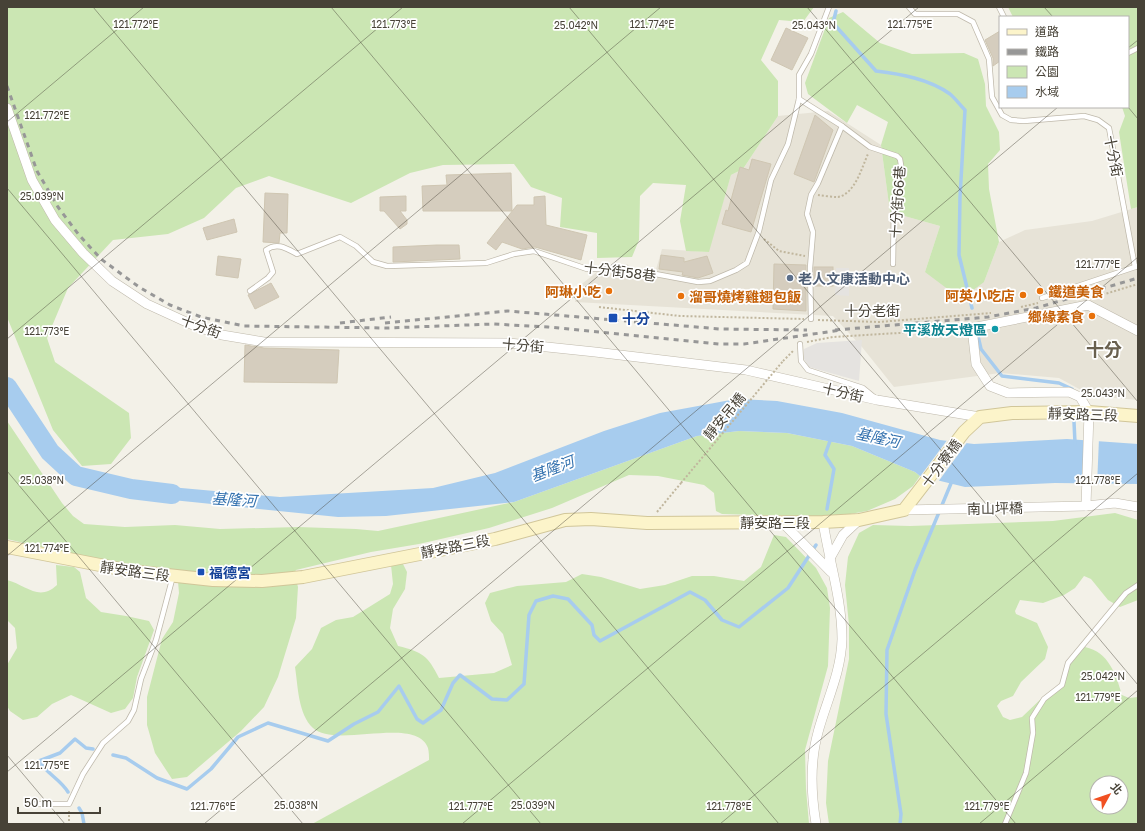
<svg xmlns="http://www.w3.org/2000/svg" width="1145" height="831" viewBox="0 0 1145 831" font-family="'Golos Text','Noto Sans TC',sans-serif">
<rect width="100%" height="100%" fill="#f3f1e8"/>
<polygon fill="#e7e3d7" points="828,111 881,145 890,212 940,226 925,272 984,282 999,242 1025,230 1092,221 1138,207 1138,400 1092,396 1059,378 1000,373 894,387 862,347 833,316 575,302 578,287 603,267 627,264 639,274 655,273 662,249 708,252 731,175 743,169 778,116"/>
<g fill="#cbe6b3" fill-rule="evenodd">
<polygon points="7,7 814,7 803,22 779,20 761,60 778,81 778,116 743,169 731,175 709,252 686,251 680,221 686,185 653,183 640,196 639,240 632,257 597,258 597,233 560,227 562,198 531,187 514,164 443,165 410,173 351,203 269,176 236,188 204,218 168,234 113,240 68,288 47,338 55,362 129,413 131,438 111,464 82,466 53,430 7,317"/>
<polygon points="1008,7 1138,7 1138,207 1131,209 1119,132 1125,116 1122,107 1128,107 1128,17 1013,17"/>
<polygon points="843,12 880,43 912,54 964,53 978,59 985,84 986,106 999,132 1000,150 988,164 989,189 999,242 984,282 961,299 925,272 940,226 890,212 881,145 888,122 857,105 847,123 808,94 805,83 829,18"/>
<path d="M7,421L62,503L73,516L84,524L125,527L175,525L220,529L298,527L356,529L378,531L514,502L697,436L739,431L787,433L852,446L915,472L920,476L913,486L895,499L867,511L833,517L722,514L716,511L714,493L704,485L658,476L629,475L552,508L489,528L419,544L371,552L296,570L294,573L298,587L296,618L278,677L264,707L241,731L187,777L172,779L155,753L147,725V697L162,639L173,622L179,593L177,570C119,564 63,553 7,539Z"/>
<path d="M1115,513L1138,520V600L1120,607L1108,600L1091,579L1084,576L1075,588L1064,595L1043,603L1020,600L1015,611L1016,614L1037,623L1048,647L1045,659L1021,682L1013,696L1001,701L997,706L1003,717L1010,720L1022,717L1044,696L1064,682L1070,664L1085,647C1109,652 1116,675 1122,695L1129,698L1138,697V824H829L826,803L828,761L849,659V625L845,585L848,557L859,533L873,525L910,526L1053,521ZM1097,783H1121V807H1097Z"/>
<path d="M774,535L786,537L816,568L827,588L830,608L828,666L805,750L806,789L809,824H312L429,760C429,757 429,752 428,748C416,715 335,749 313,728C298,714 298,686 295,667L312,649L321,628L336,620L353,617L390,594L393,584L391,565L403,564L407,572L405,589L393,609L390,628L398,646C423,652 428,656 439,678L494,673L512,665L503,634L491,621L485,603L490,593L517,586L566,582L582,574L601,577L640,589L665,585L692,576H714L744,581L761,567Z"/>
<path d="M56,565L74,567L80,572L86,598L101,612L126,616L149,621L154,630L137,677L133,698L125,709L111,713L71,695L52,704L37,717L23,720L10,711L7,706V665L17,648L15,628L7,620V580C26,585 39,602 57,585Z"/>
</g>
<g fill="#e5e3e0">
<polygon points="836,268 849,268 849,296 835,295"/>
<polygon points="862,340 859,381 809,367 804,359 804,349 817,343"/>
</g>
<polygon fill="#a7ccee" points="736,399 777,401 842,413 940,440 974,444 1067,439 1138,444 1138,484 1055,483 965,487 920,476 915,472 852,446 787,433 739,431 697,436 514,502 386,516 338,517 143,497 148,485 280,497 433,488 495,473 604,431 660,413"/>
<g fill="#f3f1e8">
<polygon points="1084,438 1099,438 1097,486 1083,485"/>
<polygon points="948,439 968,441 938,482 919,478"/>
</g>
<g fill="none" stroke-linecap="round" stroke-linejoin="round">
<g stroke="#a7ccee" stroke-width="3.5">
<path d="M836,11L833,23L876,71C901,74 929,79 950,94C955,98 960,105 965,110L960,197L959,255L972,308"/>
<polyline points="978,336 981,349 1002,376 1059,383 1072,389"/>
<polyline points="1074,422 1075,443"/>
<polyline points="827,509 834,469 825,455 831,438"/>
<polyline points="113,755 126,758 157,778 187,789 211,769 238,737 268,723 328,741 354,724 378,712 399,686 417,719 423,723 441,710 453,683 460,675 492,699 507,700 524,684 529,615 536,601 553,596 568,599 592,625 594,635 600,641 690,592 705,600 722,620 739,627 788,588 816,545"/>
<path d="M68,792C60,779 47,774 39,761L60,753L75,739L86,748L93,749"/>
<polyline points="79,808 82,813 84,824"/>
<polyline points="900,824 901,814 886,714 887,650 915,570 952,481"/>
</g>
<polyline stroke="#a7ccee" stroke-width="20" points="7,387 50,452 76,476 131,489 172,494"/>
</g>
<g fill="#d5cdbe" stroke="#cfc6b2">
<polygon points="786,28 808,38 792,70 771,60"/>
<polygon points="1000,31 1000,61 993,66 993,58 985,40"/>
<polygon points="815,115 833,130 814,182 794,174"/>
<polygon points="752,159 771,164 751,232 722,224 726,210 728,211 740,167 749,170"/>
<polygon points="511,173 512,211 423,211 422,186 447,185 446,175"/>
<polygon points="265,193 288,194 287,233 280,233 279,243 263,242"/>
<polygon points="406,196 406,211 400,211 407,220 407,224 400,229 384,211 380,211 380,197"/>
<polygon points="545,196 546,225 587,235 581,260 535,247 522,249 502,242 496,250 487,243 517,205 534,205 534,197"/>
<polygon points="234,219 237,232 207,240 203,228"/>
<polygon points="437,245 459,245 460,259 393,262 393,247"/>
<polygon points="661,255 684,258 684,262 707,256 713,273 698,278 682,275 683,272 659,269"/>
<polygon points="218,256 241,259 238,278 216,275"/>
<polygon points="774,264 806,265 806,311 773,309"/>
<rect x="814" y="267" width="19" height="19"/>
<polygon points="271,283 279,297 255,309 248,295"/>
<polygon points="245,345 264,348 339,350 337,383 244,382"/>
</g>
<g fill="none" stroke-linecap="round" stroke-linejoin="round">
<g stroke="#bfb9ab" stroke-width="6">
<g id="lane">
<polyline points="909,7 915,14 958,14 973,22 989,59 992,97 1002,115 1011,120 1024,121 1084,116 1098,120 1109,128 1135,267 1138,266"/>
<polyline points="999,7 1004,17"/>
<polyline points="1128,53 1138,48"/>
<polyline points="799,99 842,126 870,147 897,156 900,159 901,165 894,203 893,264"/>
<path d="M250,291L268,278L273,272L266,250C277,242 286,248 297,254L340,237L356,246L373,262L387,266L486,263L514,254L534,251L587,269H616L650,273L698,282L710,281L736,270L747,263L759,231L771,180L788,144L799,99V75L811,54L829,7"/>
<polyline points="1042,298 1135,267"/>
<polyline points="811,319 810,268 813,232 807,214 811,195 818,183 842,126"/>
<polyline points="800,344 801,361 808,370 863,388 874,397"/>
<polyline points="36,804 69,804 83,774 103,743 128,721 134,710 141,679 156,640 173,576"/>
<polyline points="1005,824 1026,773 1033,733 1032,718 1044,699 1062,685 1068,663 1126,593 1138,585"/>
</g>
</g>
<g stroke="#bfb9ab" stroke-width="10">
<g id="street">
<polyline points="7,108 32,180 55,220 83,253 112,281 147,304 195,326 222,335 264,342 509,343 595,352 746,370 877,400 980,417"/>
<polyline points="1086,506 1089,412 1080,397 1069,392 1008,393 990,386 976,364 972,328 1088,305 1138,331"/>
<polyline points="904,510 1086,506 1115,503 1138,507"/>
<polyline points="782,522 831,572"/>
<polyline points="829,560 843,535 859,520"/>
<path d="M816,824C813,805 811,779 813,760C816,719 841,682 842,639C842,600 829,560 823,522"/>
</g>
</g>
<g stroke="#d1c699" stroke-width="14">
<polyline id="secondary" points="7,547 131,571 213,580 262,581 303,577 435,551 495,539 565,520 591,519 647,523 823,522 859,520 904,510 964,432 980,417 1012,413 1089,412 1138,416"/>
</g>
<g stroke="#c0b69d" stroke-width="2" stroke-dasharray="2 2" stroke-linecap="butt">
<path d="M818,195C824,196 832,197 838,197C855,194 862,167 868,154"/>
<polyline points="764,239 779,251 805,256"/>
<polyline points="1095,297 1138,284"/>
<polyline points="599,307 680,316 804,319"/>
<polyline points="1021,307 1038,303"/>
<polyline points="818,320 879,322 991,313"/>
<polyline points="807,342 833,337 964,329"/>
<polyline points="783,361 793,351"/>
<polyline points="657,512 681,483"/>
<polyline points="69,811 69,824"/>
</g>
<use href="#lane" stroke="#fff" stroke-width="4.5"/>
<use href="#street" stroke="#fff" stroke-width="9"/>
<use href="#secondary" stroke="#fcf4ca" stroke-width="12"/>
<g stroke="#979797" stroke-width="3" stroke-dasharray="5 5" stroke-linecap="butt">
<polyline points="7,86 37,171 58,207 79,235 101,259 139,287 170,305 201,317 244,326 387,328 493,324 548,327 719,344 744,344 841,330"/>
<polyline points="340,323 391,317"/>
<polyline points="385,323 508,311 720,329 807,330"/>
<polyline points="835,330 988,317 1036,308 1138,278"/>
</g>
<polyline stroke="#c0b69d" stroke-width="2" stroke-dasharray="2 2" stroke-linecap="butt" points="681,483 783,361"/>
</g>
<path fill="none" stroke="#474237" stroke-width="1" stroke-opacity="0.45" d="M93,7L779,824M331,7L1016,824M569,7L1138,685M807,7L1138,402M1044,7L1053,17M1128,48L1138,40M1128,107L1138,119M7,122L144,7M7,188L541,824M7,339L403,7M7,471L303,824M7,556L661,7M7,755L65,824M7,772L919,7M204,824L1058,107M462,824L1138,257M720,824L1138,473M979,824L1138,690"/>
<circle fill="#5c6f8a" stroke="#fff" stroke-width="1.5" cx="790" cy="278" r="4"/>
<g fill="#e8710a" stroke="#fff" stroke-width="1.5">
<circle cx="609" cy="291" r="4"/>
<circle cx="1040" cy="291" r="4"/>
<circle cx="1023" cy="295" r="4"/>
<circle cx="681" cy="296" r="4"/>
<circle cx="1092" cy="316" r="4"/>
</g>
<g fill="#1a4fb4" stroke="#fff" stroke-width="1.5">
<rect x="608" y="313" width="10" height="10" rx="2"/>
<rect x="197" y="568" width="8" height="8" rx="2"/>
</g>
<circle fill="#0f9aa8" stroke="#fff" stroke-width="1.5" cx="995" cy="329" r="4"/>
<g text-anchor="middle" dominant-baseline="central" stroke-width="3.5" stroke-linejoin="round" paint-order="stroke">
<g font-size="14" fill="#474237" stroke="#fff">
<text transform="translate(1114 156) rotate(79)">十分街</text>
<text transform="translate(897 202) rotate(-86)">十分街66巷</text>
<text transform="translate(620 271) rotate(7)">十分街58巷</text>
<text x="872" y="310">十分老街</text>
<text transform="translate(201 326) rotate(20)">十分街</text>
<text transform="translate(523 345) rotate(5)">十分街</text>
<text transform="translate(843 392) rotate(13)">十分街</text>
<text transform="translate(1083 414) rotate(2)">靜安路三段</text>
<text transform="translate(724 416) rotate(-50)">靜安吊橋</text>
<text transform="translate(941 463) rotate(-53)">十分寮橋</text>
<text transform="translate(995 508) rotate(-1)">南山坪橋</text>
<text x="775" y="522">靜安路三段</text>
<text transform="translate(455 546) rotate(-11)">靜安路三段</text>
<text transform="translate(135 571) rotate(8)">靜安路三段</text>
</g>
<g font-size="14" font-weight="bold" fill="#4e5e75" stroke="#fff" text-anchor="start">
<text x="798" y="278">老人文康活動中心</text>
</g>
<g font-size="14" font-weight="bold" fill="#c56008" stroke="#fff" text-anchor="end">
<text x="601" y="291">阿琳小吃</text>
<text x="1048" y="291" text-anchor="start">鐵道美食</text>
<text x="1015" y="295">阿英小吃店</text>
<text x="689" y="296" text-anchor="start">溜哥燒烤雞翅包飯</text>
<text x="1084" y="316">鄉緣素食</text>
</g>
<g font-size="14" font-weight="bold" fill="#164399" stroke="#fff" text-anchor="start">
<text x="622" y="318">十分</text>
<text x="209" y="572">福德宮</text>
</g>
<g font-size="14" font-weight="bold" fill="#0d838f" stroke="#fff" text-anchor="end">
<text x="987" y="329">平溪放天燈區</text>
</g>
<g font-size="15" font-style="italic" fill="#3472af" stroke="#fff">
<text transform="translate(878 437) rotate(12)">基隆河</text>
<text transform="translate(552 468) rotate(-21)">基隆河</text>
<text transform="translate(234 499) rotate(4)">基隆河</text>
</g>
<g font-size="18" font-weight="bold" fill="#69604f" stroke="#fff">
<text x="1104" y="349">十分</text>
</g>
</g>
<g font-size="10" text-anchor="middle" fill="#474237" stroke="#fff" stroke-width="3.5" stroke-linejoin="round" paint-order="stroke">
<text x="136" y="28">121.772°E</text>
<text x="394" y="28">121.773°E</text>
<text x="910" y="28">121.775°E</text>
<text x="652" y="28">121.774°E</text>
<text x="576" y="29">25.042°N</text>
<text x="814" y="29">25.043°N</text>
<text x="47" y="119">121.772°E</text>
<text x="42" y="200">25.039°N</text>
<text x="1098" y="268">121.777°E</text>
<text x="47" y="335">121.773°E</text>
<text x="1103" y="397">25.043°N</text>
<text x="42" y="484">25.038°N</text>
<text x="1098" y="484">121.778°E</text>
<text x="47" y="552">121.774°E</text>
<text x="1103" y="680">25.042°N</text>
<text x="1098" y="701">121.779°E</text>
<text x="47" y="769">121.775°E</text>
<text x="296" y="809">25.038°N</text>
<text x="533" y="809">25.039°N</text>
<text x="213" y="810">121.776°E</text>
<text x="471" y="810">121.777°E</text>
<text x="729" y="810">121.778°E</text>
<text x="987" y="810">121.779°E</text>
</g>
<rect width="1145" height="831" fill="none" stroke="#474237" stroke-width="16"/>
<rect x="999" y="16" width="130" height="92" fill="#ffffff" stroke="#b5b3af"/>
<rect x="1007" y="29" width="20" height="6" fill="#fcf4ca" stroke="#b5b3af"/>
<text x="1035" y="36" font-size="12" fill="#474237">道路</text>
<rect x="1007" y="49" width="20" height="6" fill="#979797" stroke="#b5b3af"/>
<text x="1035" y="56" font-size="12" fill="#474237">鐵路</text>
<rect x="1007" y="66" width="20" height="12" fill="#cbe6b3" stroke="#b5b3af"/>
<text x="1035" y="76" font-size="12" fill="#474237">公園</text>
<rect x="1007" y="86" width="20" height="12" fill="#a7ccee" stroke="#b5b3af"/>
<text x="1035" y="96" font-size="12" fill="#474237">水域</text>
<g transform="translate(1109 795) rotate(50)"><circle r="19" fill="#ffffff" stroke="#b5b3af"/>
<path d="M0-3L7 15L0 10L-7 15Z" fill="#f15022"/>
<text y="-6" font-size="11" font-weight="bold" text-anchor="middle" fill="#474237">北</text>
</g>
<path d="M18 807v6h82v-6" fill="none" stroke="#474237" stroke-width="2"/>
<text x="24" y="807" font-size="12" fill="#474237" stroke="#ffffff" stroke-width="3" paint-order="stroke">50 m</text>
</svg>
